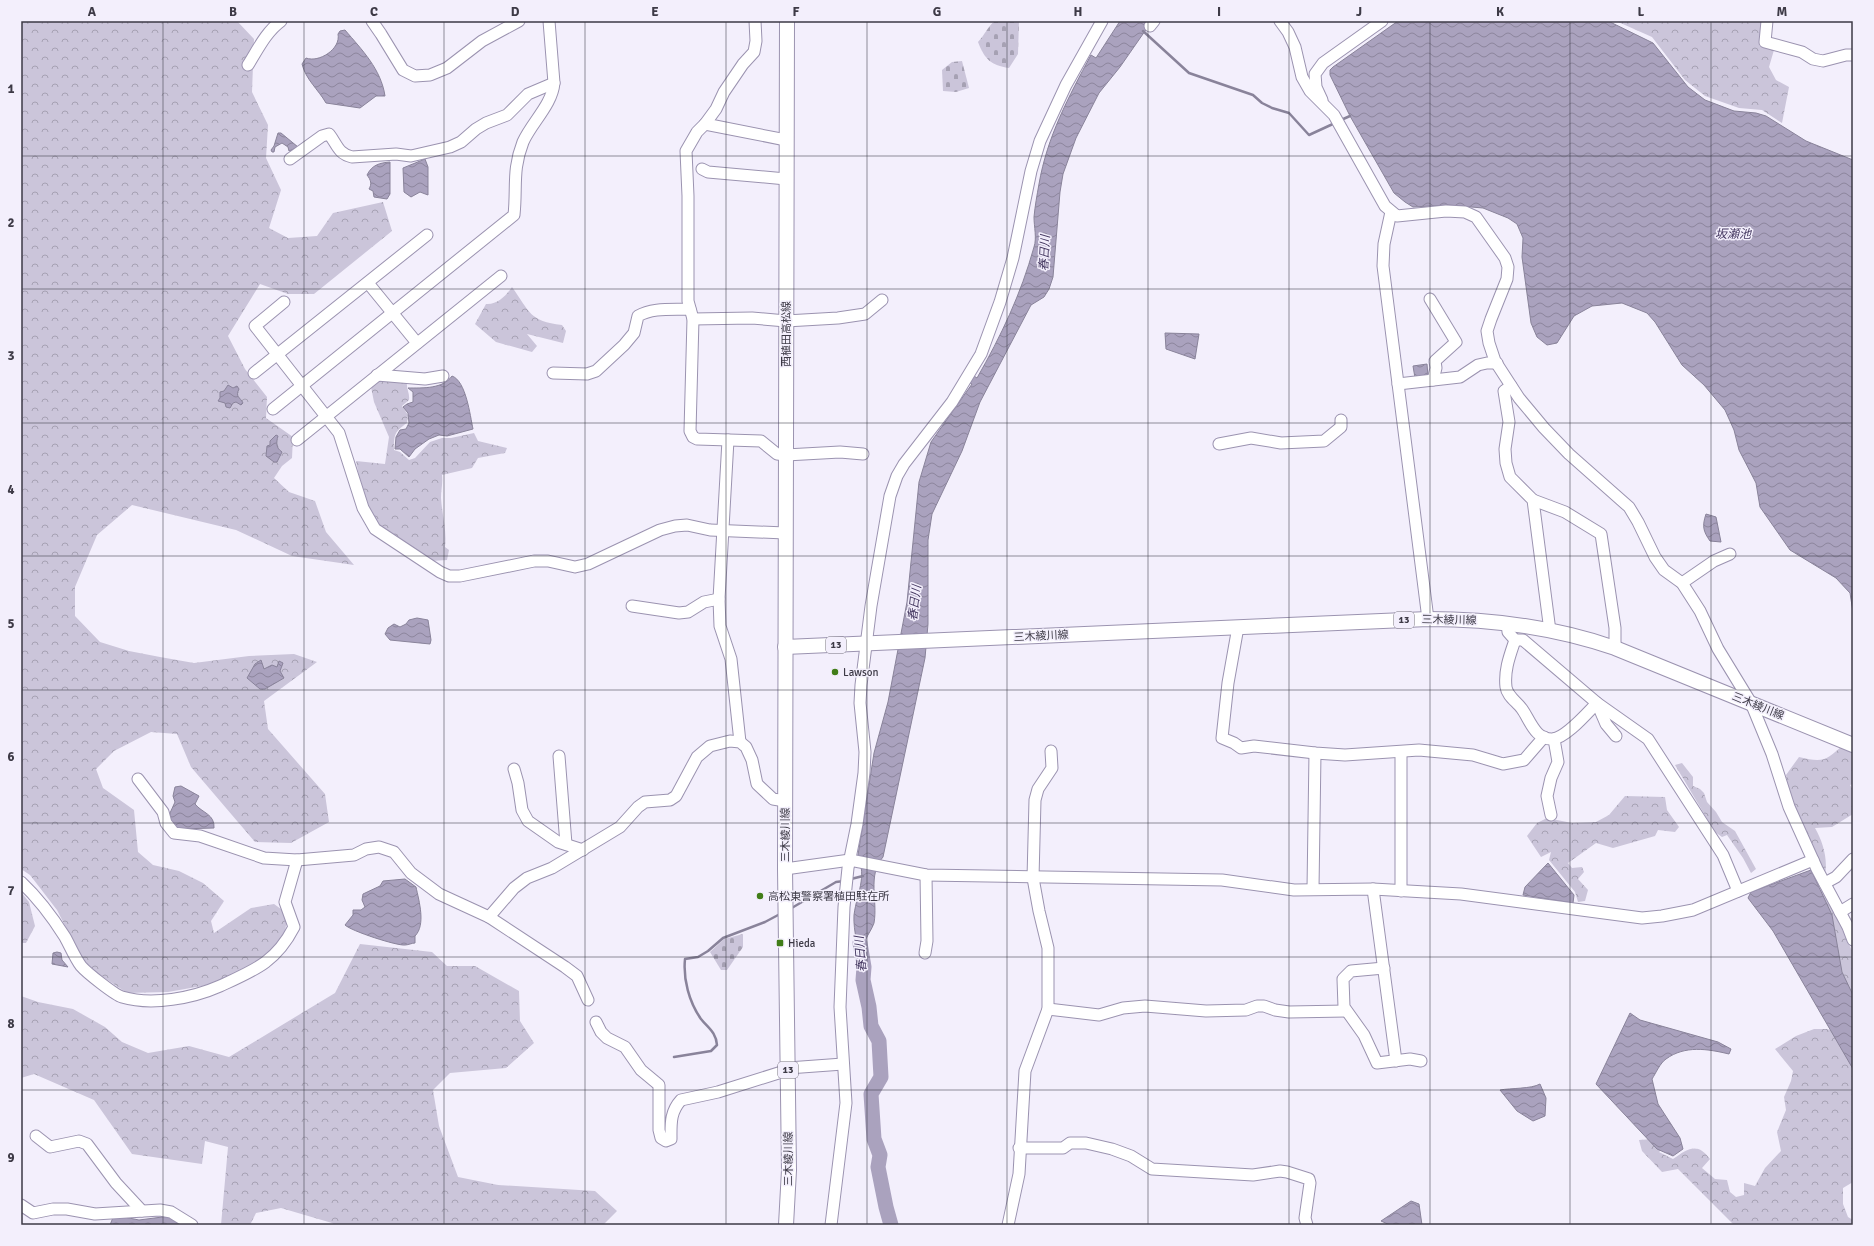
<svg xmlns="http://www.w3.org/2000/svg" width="1874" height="1246" viewBox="0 0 1874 1246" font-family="Signika,'Noto Sans JP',sans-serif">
<defs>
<pattern id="forest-crowns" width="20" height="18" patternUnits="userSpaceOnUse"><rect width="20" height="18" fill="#cbc5da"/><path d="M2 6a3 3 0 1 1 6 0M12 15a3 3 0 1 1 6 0" fill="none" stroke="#a6a1b3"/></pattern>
<pattern id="cemetery-stones" width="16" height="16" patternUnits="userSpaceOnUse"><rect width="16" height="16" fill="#cbc5da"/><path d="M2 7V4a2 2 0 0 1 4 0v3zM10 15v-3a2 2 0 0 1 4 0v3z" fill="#a6a1b3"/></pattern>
<pattern id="water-waves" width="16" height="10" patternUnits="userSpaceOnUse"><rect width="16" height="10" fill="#aaa2be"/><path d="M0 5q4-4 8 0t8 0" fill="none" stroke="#8c859c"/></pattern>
</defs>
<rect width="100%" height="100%" fill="#f3effc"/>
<g fill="url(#forest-crowns)">
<polygon points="21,21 237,21 254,39 252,92 268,125 266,158 281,190 269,228 288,238 317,236 333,213 383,202 392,231 314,294 288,294 260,284 228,336 245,369 267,397 266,418 293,437 292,458 282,466 274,478 289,492 315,501 326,532 354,565 292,556 236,530 132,505 97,535 75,587 75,616 100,642 129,651 160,657 194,663 249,656 294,654 317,662 264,701 268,729 325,794 329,822 291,843 255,842 191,767 177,734 151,732 114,751 96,769 103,788 134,810 138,852 153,865 179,871 203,883 224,901 211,921 214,933 251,908 274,904 288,914 284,937 260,963 219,983 168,992 127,993 85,965 57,910 30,875 21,869"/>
<polygon points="1616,21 1763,21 1759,46 1774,50 1769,67 1776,80 1789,87 1782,123 1762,110 1739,108 1705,96 1685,80 1652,37"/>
<path d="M512,287C530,312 529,321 562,325L566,331L563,343L527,334L537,346L532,352L496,342L475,324L486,304C497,305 506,296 512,287Z"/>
<path d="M382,379L407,382C406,389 410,393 409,400L402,406L408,415L407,423C394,432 394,435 394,450L400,452L409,460L415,458L430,442L442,438H451L474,433L478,441L507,448L505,453L478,458L472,468L442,475C443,483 441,490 441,498C442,515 447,530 445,547L449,550L447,560L431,561L389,535L373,520L359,476L356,461L385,464L389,437L374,402L371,387Z"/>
<path d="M1844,744L1853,748V784L1850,785L1853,790V814L1832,827L1815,828C1823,842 1828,859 1825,875L1790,802L1786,775L1799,757C1823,763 1826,761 1844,744Z"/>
<polygon points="1682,763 1693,777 1693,786 1700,789 1704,793 1707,802 1716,812 1722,822 1735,831 1756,869 1751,873 1743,858 1727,835 1722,837 1715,832 1675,765"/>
<polygon points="1625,796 1665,797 1667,810 1679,827 1675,832 1658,830 1655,836 1613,848 1596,843 1568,863 1572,868 1582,867 1584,872 1578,879 1588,890 1585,901 1578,902 1575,892 1549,860 1551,852 1541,857 1527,836 1537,823 1547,818 1572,823 1596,822 1609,815"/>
<polygon points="1818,889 1826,893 1853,953 1853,1009"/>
<polygon points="21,892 29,902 35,926 26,943 21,943"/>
<polygon points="360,944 432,952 447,966 475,966 519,991 520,1021 534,1043 506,1068 450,1073 433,1090 439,1126 458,1177 498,1185 595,1191 617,1211 603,1225 335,1225 332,1223 281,1208 256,1213 250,1225 221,1225 228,1147 205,1141 202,1164 132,1154 94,1100 34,1074 21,1078 21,996 38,1002 73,1009 105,1027 122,1042 148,1053 189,1046 229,1057 335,993"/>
<path d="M1814,1029H1827L1840,1033L1853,1054V1182L1843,1188V1204L1848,1217L1853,1220V1225H1734L1678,1169L1662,1172L1642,1151L1639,1140L1653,1139L1665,1147L1659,1152L1673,1159C1688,1148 1698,1142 1710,1159L1702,1168L1715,1179L1727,1180L1730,1192L1736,1197L1744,1195V1183L1755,1186L1765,1168L1781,1151L1777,1132L1786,1110L1784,1097L1791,1081L1793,1071L1775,1049L1796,1036Z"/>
</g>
<g fill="url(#cemetery-stones)">
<path d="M995,21H1019L1018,54L1009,68C991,65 985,60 978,42C984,36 988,26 995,21Z"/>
<polygon points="962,61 969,88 956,92 943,91 942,70 952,62"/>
<polygon points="743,934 743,947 727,970 721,970 710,952 724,939"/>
</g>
<g fill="url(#water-waves)" stroke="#89839a">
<path d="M1120,21H1152L1120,67L1099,93L1076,138L1063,174L1060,192L1053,277L1049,289L1044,297L1031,305L980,402L962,451L932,514L928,540V624L925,658L883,857C867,875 878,901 874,923C872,929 868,934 866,939C863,948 865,958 863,967C859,951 853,931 854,915C857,892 867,879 858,855L874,753L888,702L907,602L919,482L931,442L972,384L970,383L974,376L977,378C1001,336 1021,294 1034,247C1037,238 1034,227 1034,217C1035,206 1037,195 1039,184C1047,137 1069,96 1091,55L1096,58Z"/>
<polygon points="1398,21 1608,21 1653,43 1688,87 1705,100 1734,111 1756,113 1766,116 1806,141 1853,160 1853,612 1850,593 1836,578 1790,550 1760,507 1756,483 1739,450 1734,430 1725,410 1704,385 1682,365 1655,322 1647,313 1622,303 1592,306 1574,316 1557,343 1547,345 1537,337 1531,323 1522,257 1523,238 1517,224 1508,218 1483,208 1448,205 1413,207 1405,202 1394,193 1350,116 1330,75 1330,70 1333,67"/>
<path d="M345,30C362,50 381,69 385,96H376L360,108L326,103C318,89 306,80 302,64L306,58C319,63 341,49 338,34L340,31Z"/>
<polygon points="278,133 281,133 298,147 289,151 288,147 282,143 275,147 274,152 272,152 271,150 274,146"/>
<polygon points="425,159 428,167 428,195 420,192 411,197 404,192 403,168"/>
<path d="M390,162V194L387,199L374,197L373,191L369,189C372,184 371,180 367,175C372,165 379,163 390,162Z"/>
<polygon points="1165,333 1199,334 1195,359 1166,349"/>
<polygon points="1427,364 1428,376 1415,378 1413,366"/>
<path d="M452,376C466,381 470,415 473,429L447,436L439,435L429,439L415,449L409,457L400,449H395L396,437L400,430L406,429L409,423L408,413L403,407L407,404L413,402V392L408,388C423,388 443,389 452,376Z"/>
<path d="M228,385L233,388L237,386L239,389C235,397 240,397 243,403L241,405L236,402L233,403L230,408L226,407L225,403L218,401L220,398V392L224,391Z"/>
<path d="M276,435L278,436C276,443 276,448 282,452L277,462H274L266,456L267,446L270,445V441Z"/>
<path d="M1706,514L1716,517L1721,542L1710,541C1703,531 1702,526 1706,514Z"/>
<polygon points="417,618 428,620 431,640 430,644 390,640 385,634 388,628 394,624 400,627 406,624 409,620"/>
<polygon points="261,660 264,669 272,665 277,667 279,661 283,663 280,671 284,678 265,689 260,689 247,678 255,664"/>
<path d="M181,786L199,796L195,804C202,813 215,814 214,828L178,829L170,822V813L175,802L173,796L175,787Z"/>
<polygon points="1548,863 1574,895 1573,903 1523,895 1525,887"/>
<polygon points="1811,870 1832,915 1842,972 1853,995 1853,1069 1773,931 1748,898 1751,892"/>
<path d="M405,879L416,887C419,901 426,925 415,936V943C412,943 408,945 405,945C397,946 351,931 345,925L353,915V910H361L365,907L362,900L363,894L380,886L383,881Z"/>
<polygon points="57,952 61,953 62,960 68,967 52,964 53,953"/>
<path d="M1630,1013L1640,1020L1718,1042L1731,1049L1729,1054C1708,1049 1685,1045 1666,1059C1660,1063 1656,1073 1652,1079L1658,1104L1680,1138L1683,1149L1673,1156L1657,1149L1596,1084Z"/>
<path d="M1540,1084L1546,1098L1545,1116L1533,1121L1517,1111L1500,1090C1511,1088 1531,1089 1540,1084Z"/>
<polygon points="1411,1201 1419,1204 1422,1225 1390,1225 1381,1221"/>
<polygon points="114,1215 139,1220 170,1216 186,1225 110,1225"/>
</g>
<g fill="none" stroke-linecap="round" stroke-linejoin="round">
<g stroke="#89839a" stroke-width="2.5">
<polyline points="1143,31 1189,73 1253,95 1262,103 1272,108 1289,113 1309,135 1335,123"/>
<polyline points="1341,120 1350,116"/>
<polyline points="851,879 863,876"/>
<polyline points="790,909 836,882 844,881"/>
<path d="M674,1057L711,1051L717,1045C716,1032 708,1028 701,1019C689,1002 683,979 685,959L698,957L708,951L723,938L765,922L780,914"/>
</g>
<polyline stroke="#aaa2be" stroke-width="15" points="860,943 864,967 863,980 869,1007 871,1026 879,1041 881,1077 871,1094 874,1139 880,1155 878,1167 886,1207 891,1225"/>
<g stroke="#9b93b0" stroke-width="13">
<g id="minor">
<polyline points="372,21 381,34 403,70 415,76 430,75 447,68 482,41 519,21"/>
<polyline points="755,21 756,41 754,52 743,64 724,92 716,109 705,124 697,132 686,151 688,196 688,301 693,319 690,431 693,437 697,439 761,441 777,454 786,455 840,452 863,454"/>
<polyline points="1280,21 1288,32 1295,47 1302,77 1310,91 1334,115 1385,206 1397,216 1446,211 1465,212 1476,217 1505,258 1508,267 1507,279 1491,319 1487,331 1489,343 1495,361 1519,398 1544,428 1569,454 1629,507 1638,522 1655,557 1664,570 1682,583 1700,611 1718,649 1751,703 1772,754 1789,807 1817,869 1848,927 1853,940"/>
<polyline points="1767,21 1765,42 1802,52 1813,59 1823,61 1846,55 1853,55"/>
<polyline points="1150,26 1154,21"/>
<path d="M248,65C258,49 266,32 281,21"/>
<polyline points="1322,100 1316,87 1315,74 1323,63 1382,21"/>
<polyline points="705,124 786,140"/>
<path d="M290,159L322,136L329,134C337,144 338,154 352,157L396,154L411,156L450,147L461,142L476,129L486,123L507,115L528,94L554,83"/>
<polyline points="702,169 708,172 786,179"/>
<polyline points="1391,212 1384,244 1383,266 1428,619"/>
<polyline points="368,283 417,343"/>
<polyline points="1430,299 1456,342 1435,361 1436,368 1433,380"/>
<polyline points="284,302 255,326 339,433 363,508 375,529 440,572 449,576 460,576 534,561 548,561 575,567 588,564 660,530 675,526 687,525 710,530 785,533"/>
<polyline points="693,319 752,318 786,321 838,318 865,314 882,300"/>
<polyline points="254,373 427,235"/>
<path d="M553,373L587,374L596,371L624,345L634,333L638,316C653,307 674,310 690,309"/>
<polyline points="377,375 425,379 443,376"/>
<polyline points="1398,384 1460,377 1478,365 1487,363 1497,363"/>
<polyline points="1511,386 1504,391 1509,422 1505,449 1506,463 1510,477 1533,500 1550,631"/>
<path d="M273,409L514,215C517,187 512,170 523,142C532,122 552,105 554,83L549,21"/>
<polyline points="297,440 501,276"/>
<polyline points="728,440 719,599 720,626 731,659 740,742"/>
<polyline points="1219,444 1251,438 1281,443 1324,441 1341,427 1341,420"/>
<polyline points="1533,500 1565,512 1601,534 1615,628 1615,648"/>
<polyline points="1682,583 1714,561 1730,554"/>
<polyline points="632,606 679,613 688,612 704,602 719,599"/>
<path d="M1507,623L1508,632L1515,640C1510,655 1504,670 1506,687C1507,696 1517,702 1522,709C1530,720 1535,740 1553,739C1567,737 1587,713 1597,703L1648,739L1723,855L1738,891"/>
<polyline points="1238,627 1228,683 1222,738 1234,743 1241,748 1254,746 1315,753 1345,755 1419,750 1473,755 1503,764 1524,760 1544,737"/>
<polyline points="1515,640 1523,640 1597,703 1606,724 1616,736"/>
<polyline points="1401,752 1401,891"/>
<polyline points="559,756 566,844"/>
<polyline points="514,769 518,783 522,810 528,821 558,842 583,850"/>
<polyline points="138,779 163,812 166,823 174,833 200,836 264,858 297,860 354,855 366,849 379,847 394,852 411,873 439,894 489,917 565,967 577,976 588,1000"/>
<polyline points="1551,815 1547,796 1551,778 1558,762 1554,739"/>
<polyline points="785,869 850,860 926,875 1222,880 1294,890 1373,889 1461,894 1642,918 1662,916 1693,910 1813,860"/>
<path d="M21,882C37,897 53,918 65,937C70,946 75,958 81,966C87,973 115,995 122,997C152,1006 193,998 220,986C255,970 276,962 294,927L285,902L297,860"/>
<polyline points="1825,883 1836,877 1853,859"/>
<polyline points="1313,889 1315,753"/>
<polyline points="1373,889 1396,1061"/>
<polyline points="1840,912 1853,904"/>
<polyline points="489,917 514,888 527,878 552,868 620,827 638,807 645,802 670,800 676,796 697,757 710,746 730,741 740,742 746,747 752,760 757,784 773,799 785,801"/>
<polyline points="925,953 927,941 926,875"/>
<polyline points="1384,968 1351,971 1343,979 1344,1007 1364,1035 1377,1063 1410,1059 1421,1061"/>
<polyline points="1048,1009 1099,1015 1123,1008 1145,1006 1206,1011 1246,1010 1257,1006 1264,1006 1275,1010 1289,1012 1346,1011"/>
<path d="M596,1022L601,1032L607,1038L625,1047L641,1070L659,1085V1130L661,1138L666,1141L671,1139C671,1124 670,1112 681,1100L718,1092L788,1070"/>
<polyline points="788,1068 843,1064"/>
<polyline points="36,1136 50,1147 79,1141 87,1144 116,1183 142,1211"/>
<polyline points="1019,1148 1063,1148 1070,1143 1086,1143 1112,1149 1131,1156 1152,1169 1253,1175 1280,1171 1287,1172 1309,1179 1310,1183 1305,1218 1307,1225"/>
<polyline points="21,1205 33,1213 53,1209 67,1209 95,1214 160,1210 171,1212 192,1225"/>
<polyline points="831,1225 846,1103 840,1007 844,907 848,868 857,824 864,773 865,752 860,703 861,685 871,606 890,496 897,476 904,464 952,402 981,354 1000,302 1013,258 1031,171 1040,141 1066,85 1102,21"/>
<polyline points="1008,1225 1019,1174 1025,1071 1048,1009 1048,948 1039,911 1033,878 1035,800 1038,789 1052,768 1051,751"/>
</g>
</g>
<g stroke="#9b93b0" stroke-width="16">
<g id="major">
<path d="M785,647L1428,619C1492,619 1554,627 1615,648L1853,745"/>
<polyline points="786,1225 789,1170 785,869 787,21"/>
</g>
</g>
<use href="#minor" stroke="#fff" stroke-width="11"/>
<use href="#major" stroke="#fff" stroke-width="14"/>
</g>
<path fill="none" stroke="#3d3a46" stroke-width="1" stroke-opacity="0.55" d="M163,21V1225M304,21V1225M444,21V1225M585,21V1225M726,21V1225M867,21V1225M1007,21V1225M1148,21V1225M1289,21V1225M1430,21V1225M1570,21V1225M1711,21V1225M21,156H1853M21,289H1853M21,423H1853M21,556H1853M21,690H1853M21,823H1853M21,957H1853M21,1090H1853"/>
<g fill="#417d18" stroke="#f3effc" stroke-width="1.5">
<circle cx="835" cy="672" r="4"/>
<circle cx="760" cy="896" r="4"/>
<rect x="776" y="939" width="8" height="8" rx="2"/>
</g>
<g text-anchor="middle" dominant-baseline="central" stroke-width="3" stroke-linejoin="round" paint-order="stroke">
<g fill="#f3effc" stroke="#74707d" stroke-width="1">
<rect x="1394" y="612" width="20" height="16" rx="3"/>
<rect x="826" y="637" width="20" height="16" rx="3"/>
<rect x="778" y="1062" width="20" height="16" rx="3"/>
</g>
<g font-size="10" font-weight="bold" fill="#3d3a46">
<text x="1404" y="620">13</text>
<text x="836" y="645">13</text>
<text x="788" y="1070">13</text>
</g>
<g font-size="11" fill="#3d3a46" stroke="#f3effc">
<text transform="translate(786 334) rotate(-90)">西植田高松線</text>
<text transform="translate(1449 620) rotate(1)">三木綾川線</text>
<text transform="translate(1041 636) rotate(-3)">三木綾川線</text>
<text transform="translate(1758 706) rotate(22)">三木綾川線</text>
<text transform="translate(785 835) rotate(-90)">三木綾川線</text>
<text transform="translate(788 1159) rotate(-90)">三木綾川線</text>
</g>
<g font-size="11" fill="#3d3a46" stroke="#f3effc" text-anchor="start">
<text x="843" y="672">Lawson</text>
<text x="768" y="896">高松東警察署植田駐在所</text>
<text x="788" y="943">Hieda</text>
</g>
<g font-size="12" font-style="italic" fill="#443760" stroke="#f3effc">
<text x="1733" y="234">坂瀬池</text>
<text transform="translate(1045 253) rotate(-87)">春日川</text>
<text transform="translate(915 603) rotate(-83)">春日川</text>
<text transform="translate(861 954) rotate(-95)">春日川</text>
</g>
</g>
<rect width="1874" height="1246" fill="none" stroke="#f3effc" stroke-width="44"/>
<rect x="22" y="22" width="1830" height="1202" fill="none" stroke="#3d3a46" stroke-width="1.5"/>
<g font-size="13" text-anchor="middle" font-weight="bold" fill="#3d3a46">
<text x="92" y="16">A</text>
<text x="233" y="16">B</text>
<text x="374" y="16">C</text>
<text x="515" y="16">D</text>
<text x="655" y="16">E</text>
<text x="796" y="16">F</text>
<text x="937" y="16">G</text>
<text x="1078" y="16">H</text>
<text x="1219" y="16">I</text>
<text x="1359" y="16">J</text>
<text x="1500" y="16">K</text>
<text x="1641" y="16">L</text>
<text x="1782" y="16">M</text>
<text x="11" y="93">1</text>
<text x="11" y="227">2</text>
<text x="11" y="360">3</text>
<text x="11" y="494">4</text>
<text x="11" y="628">5</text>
<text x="11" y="761">6</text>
<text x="11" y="895">7</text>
<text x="11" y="1028">8</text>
<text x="11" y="1162">9</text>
</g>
</svg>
